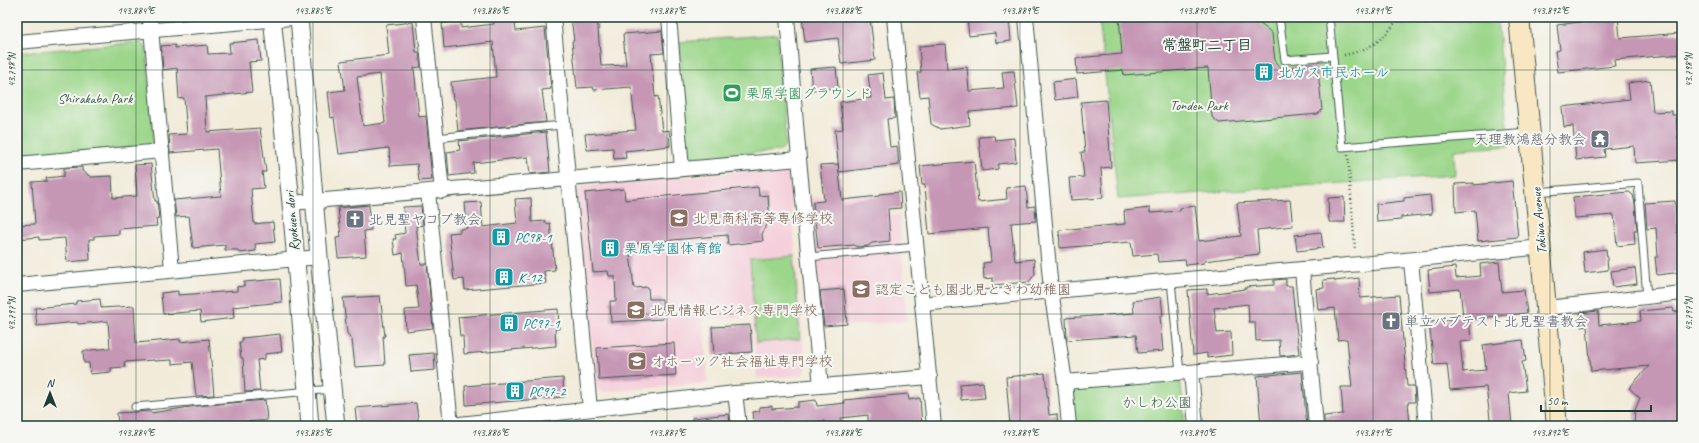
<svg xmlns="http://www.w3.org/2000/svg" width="1699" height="443" viewBox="0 0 1699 443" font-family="Caveat,'Klee One',sans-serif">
<rect width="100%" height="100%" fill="#f6f6f2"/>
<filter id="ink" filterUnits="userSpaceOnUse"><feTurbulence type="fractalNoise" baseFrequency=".025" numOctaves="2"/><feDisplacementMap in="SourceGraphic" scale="8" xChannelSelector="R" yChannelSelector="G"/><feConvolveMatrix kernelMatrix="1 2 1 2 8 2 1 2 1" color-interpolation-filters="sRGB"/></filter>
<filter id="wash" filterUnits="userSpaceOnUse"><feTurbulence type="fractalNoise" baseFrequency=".012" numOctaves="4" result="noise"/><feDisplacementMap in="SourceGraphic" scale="16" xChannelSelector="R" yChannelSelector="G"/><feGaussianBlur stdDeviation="0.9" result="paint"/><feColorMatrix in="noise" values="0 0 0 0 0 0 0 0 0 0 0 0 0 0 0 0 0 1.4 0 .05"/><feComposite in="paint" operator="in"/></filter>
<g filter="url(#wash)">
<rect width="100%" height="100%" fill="#f2ebd9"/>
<g fill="#f5cfdb">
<polygon points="784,168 789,172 805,370 802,375 757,378 752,316 703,320 708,383 603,392 597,389 577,194 580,186"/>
<polygon points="873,193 874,216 899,215 907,321 820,328 810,198"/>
</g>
<g fill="#9bd68a" stroke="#5d8a5f">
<polygon points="1099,17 1497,17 1509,146 1454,150 1455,175 1118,199"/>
<polygon points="777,34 786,144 780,151 692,157 688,154 679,42"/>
<polygon points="141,42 146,47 154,143 151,146 17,158 17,53"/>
<polygon points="794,256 800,339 756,343 750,260"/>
<polygon points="1180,376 1185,426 1074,426 1070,387"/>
</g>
<g id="blocks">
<g fill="#c697b5" fill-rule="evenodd">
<polygon points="494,17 514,17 516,31 545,28 551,89 542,90 546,122 458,131 455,100 453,100 451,82 496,77 493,42 444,48 442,23 461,22 461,28 494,24"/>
<polygon points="571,17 597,17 601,66 626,65 623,34 662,31 664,53 651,54 655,97 658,96 662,131 669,130 670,146 625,151 626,158 614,159 613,148 587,150 585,134 636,130 631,87 594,90 593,87 577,88 572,41 574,41"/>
<polygon points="802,17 870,17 875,60 841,64 838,38 805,42"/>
<polygon points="981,17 1009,17 1011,41 996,43 995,33 969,36 967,18"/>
<polygon points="1119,17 1259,17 1259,23 1272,33 1275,62 1282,68 1313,65 1318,70 1322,110 1318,114 1219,123 1212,117 1208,68 1124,75 1123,70 1077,74 1076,58 1122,54"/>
<polygon points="1618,17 1620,38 1682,33 1682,54 1614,60 1615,66 1558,72 1555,51 1560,50 1557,25"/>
<path d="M413,22L416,52H419L421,67L414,68L419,117L426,116L432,180L419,181L417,164L390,166L389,148L339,154L334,117L331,118L328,92L345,90L341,61L389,55L386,25ZM380,74L385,123L363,126L357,77Z"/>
<polygon points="259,40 261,61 249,62 252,92 205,97 207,132 260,128 266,172 262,172 264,188 251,189 254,224 273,222 275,242 255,244 256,251 239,253 238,250 225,250 225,245 193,248 189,216 176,217 174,200 221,196 217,149 170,153 169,135 187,134 184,98 179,99 177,68 163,70 161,46 175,45 175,48 207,45 208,54 230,53 229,43"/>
<polygon points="945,44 947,69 967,67 969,91 1004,88 1002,72 1014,71 1018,108 969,112 970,125 940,129 931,124 928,96 920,97 917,72 921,72 919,46"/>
<polygon points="836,67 838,88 812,90 810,69"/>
<polygon points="883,73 886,100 894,99 895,118 887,119 890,147 897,146 899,165 839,172 835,130 843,129 840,102 871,98 868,75"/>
<polygon points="1076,79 1078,97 1055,100 1053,82"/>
<polygon points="1650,80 1653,112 1672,111 1672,115 1676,115 1678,139 1682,139 1682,160 1635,163 1634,146 1604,149 1605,157 1576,160 1573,126 1564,127 1562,107 1630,99 1628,83"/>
<polygon points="1106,100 1111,167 1101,168 1103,198 1071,200 1069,178 1084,177 1081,152 1085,152 1081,102"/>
<polygon points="546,132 550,172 530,174 528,157 473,163 474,173 449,176 447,152 460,150 459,141"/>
<polygon points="994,136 995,140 1014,138 1016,162 998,164 998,169 982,171 979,137"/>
<polygon points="974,161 978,202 1007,199 1006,188 1026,186 1028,207 1035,206 1036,221 1011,223 1015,261 1034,259 1035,274 1029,282 993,285 993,278 984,279 983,263 991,262 988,228 929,234 925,185 922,185 920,166"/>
<polygon points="151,164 155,201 157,201 159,219 156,219 157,226 119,229 119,234 94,236 94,239 89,239 90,260 67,262 65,238 39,240 39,237 17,239 17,225 35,224 32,182 47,181 46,178 64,176 64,168 82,167 82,171 91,177 112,176 113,198 137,196 135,165"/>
<polygon points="838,164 842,200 879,196 879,194 900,192 901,208 888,209 890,241 872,243 868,246 858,247 854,245 818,248 813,202 824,201 820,165"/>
<polygon points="1512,181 1518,237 1478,241 1475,210 1456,212 1455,184 1474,183 1474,185"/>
<polygon points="758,187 759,196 768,195 770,223 768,223 762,234 763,241 728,245 727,235 629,244 634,288 648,287 649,299 662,299 663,319 611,322 610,301 616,301 615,276 609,276 608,271 593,272 585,193 624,189 625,200"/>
<polygon points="1629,192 1633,195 1635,204 1637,230 1634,230 1635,244 1617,246 1614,215 1575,218 1573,197"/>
<polygon points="1430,195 1432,214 1401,217 1401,220 1377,222 1376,204 1404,201 1404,198"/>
<polygon points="1344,197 1345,222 1329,222 1328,198"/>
<polygon points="531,198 532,222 546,221 546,224 550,223 555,270 544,271 546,283 465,290 464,279 454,280 449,233 460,232 460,229 467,228 465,203 481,202 483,227 517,223 515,199"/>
<polygon points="1290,200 1293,226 1257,230 1259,254 1204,261 1204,263 1186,265 1185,260 1158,262 1157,254 1133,256 1131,242 1060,248 1059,230 1125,224 1124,211 1150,208 1150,213 1180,211 1180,208 1195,206 1199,241 1241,236 1237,203"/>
<polygon points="1675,201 1677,233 1682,232 1682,272 1657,275 1655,257 1658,257 1656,228 1647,229 1645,203"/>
<polygon points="369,205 371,230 364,231 366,256 338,258 336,238 341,237 338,208"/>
<polygon points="421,206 423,225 416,226 421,264 427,264 433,328 406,331 405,310 419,309 416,285 406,286 403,253 395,255 393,239 396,239 395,235 405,233 403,207"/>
<polygon points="1321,232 1323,248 1297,251 1295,235"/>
<polygon points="1606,249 1608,270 1585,273 1583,252"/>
<polygon points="1499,262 1502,292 1524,290 1527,313 1469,319 1471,341 1460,342 1463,372 1486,370 1483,345 1523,340 1526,361 1522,362 1526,391 1509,393 1512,426 1491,426 1486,387 1450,390 1447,364 1434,365 1429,322 1450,320 1449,317 1463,316 1460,289 1430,292 1428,270 1455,267 1456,278 1481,276 1480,264"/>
<polygon points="1635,268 1637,284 1613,287 1611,271"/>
<polygon points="1359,278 1360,298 1399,295 1407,386 1414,386 1415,402 1408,402 1410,424 1386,426 1386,423 1359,426 1324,426 1324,416 1343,414 1341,387 1352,387 1347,339 1338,340 1335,308 1318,310 1316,289 1324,288 1323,280 1335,279 1335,281"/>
<polygon points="280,279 282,302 233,307 234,318 201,322 200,311 163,314 161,293 178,291 178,295 237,291 237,287 244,286 244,282"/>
<polygon points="1286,279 1286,286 1292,286 1299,354 1280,356 1279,340 1256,341 1255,322 1249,322 1248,304 1214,308 1217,333 1231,332 1232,355 1207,358 1207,353 1193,355 1188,290 1207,289 1207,294 1246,289 1246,287 1274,285 1274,280"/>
<polygon points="844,289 847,324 824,326 820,291"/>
<polygon points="380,296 385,336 383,336 385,365 355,367 352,340 347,333 343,298"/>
<polygon points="1161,297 1163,316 1160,316 1163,351 1138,353 1136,335 1067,340 1066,318 1134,313 1133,301"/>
<polygon points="100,299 101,308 134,306 136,343 180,339 180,342 209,339 214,395 196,396 192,362 172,364 172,360 154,361 154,360 124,362 125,367 111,368 111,372 90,374 89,363 84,363 83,351 110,348 108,321 78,324 77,322 37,326 35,308 76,304 76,301"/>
<polygon points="1673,308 1674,312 1682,311 1682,426 1634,426 1635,410 1640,398 1629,388 1649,366 1591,371 1587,326 1581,327 1580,313 1598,311 1599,325 1641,321 1640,311"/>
<polygon points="558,309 559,329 555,329 556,346 464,354 463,336 460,336 458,317"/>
<polygon points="750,325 752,352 714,355 712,327"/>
<polygon points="280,334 282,352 265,354 265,359 257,360 260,391 245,392 243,358 241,358 239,342 242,342 242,338"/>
<polygon points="674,343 676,375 599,380 597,348"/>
<polygon points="434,353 435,370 411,372 409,355"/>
<polygon points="1302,372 1307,426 1288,426 1288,425 1261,426 1257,376"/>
<polygon points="1045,373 1049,415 1057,414 1058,426 1010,426 1006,377"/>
<polygon points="563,378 564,397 466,405 465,386"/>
<polygon points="983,382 985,398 961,400 960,384"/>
<polygon points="908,394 909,400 920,398 922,426 868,426 868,415 841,418 841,424 824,426 824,421 796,424 796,426 779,426 779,425 754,426 753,412 760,411 759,407 772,406 772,409 798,407 798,402 816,400 817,406 845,403 844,400"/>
<polygon points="265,400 267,420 225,424 225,421 172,426 118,426 117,413 150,411 151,413 197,406"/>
<polygon points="416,403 419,426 357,426 355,408"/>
<polygon points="729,414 730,426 692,426 692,418"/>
</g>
</g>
</g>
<g filter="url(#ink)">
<use href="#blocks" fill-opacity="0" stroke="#3f574d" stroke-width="1"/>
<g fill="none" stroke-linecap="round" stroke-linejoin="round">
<g stroke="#3f574d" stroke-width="9">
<g id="service">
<polyline points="1279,17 1285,60 1332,56"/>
<polyline points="1329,17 1342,147 1528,132"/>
<polyline points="436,138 562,125"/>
<polyline points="1537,192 1638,183 1647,297"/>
<polyline points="808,257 916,247"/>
<polyline points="1171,281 1180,373"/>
<polyline points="135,407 332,389"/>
</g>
</g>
<g stroke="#3f574d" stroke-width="16">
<g id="minor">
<polyline points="150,17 172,270"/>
<polyline points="424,17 442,191"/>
<polyline points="553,17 590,409"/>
<polyline points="669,17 682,169"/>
<polyline points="787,17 799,159 821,386"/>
<polyline points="894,17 934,426"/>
<polyline points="1026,17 1051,290 1065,382 1069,426"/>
<polyline points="17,42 303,17"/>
<polyline points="17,164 162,151"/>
<polyline points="428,192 451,425 735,393 930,377"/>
<polyline points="291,203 799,159"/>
<polyline points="1411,260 1426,426"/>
<polyline points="1302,270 1316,426"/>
<polyline points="17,285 319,257"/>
<path d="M922,304C1128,282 1335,268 1542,247"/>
<polyline points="1547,308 1682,293"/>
<polyline points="1191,372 1196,426"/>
<polyline points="1065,382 1311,362"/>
<polyline points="735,393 739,426"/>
</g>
</g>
<g stroke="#3f574d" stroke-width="19">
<g id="tertiary">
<polyline points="272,17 291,203 310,426"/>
<polyline points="299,17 319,257 336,426"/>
</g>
</g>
<g stroke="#3f574d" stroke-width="22">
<polyline id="secondary" points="1519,17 1557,426"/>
</g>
<g stroke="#3f574d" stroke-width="2.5" stroke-dasharray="1 3" stroke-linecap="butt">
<path d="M1344,55C1367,51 1387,39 1398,17"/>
<polyline points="1348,155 1355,250"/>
</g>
<use href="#service" stroke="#fff" stroke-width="7"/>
<use href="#minor" stroke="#fff" stroke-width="14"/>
<use href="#tertiary" stroke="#fff" stroke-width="17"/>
<use href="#secondary" stroke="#f9e7c3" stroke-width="20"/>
</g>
</g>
<path fill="none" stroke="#1f3d34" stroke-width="1" stroke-opacity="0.45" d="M136,17V426M313,17V426M490,17V426M667,17V426M843,17V426M1020,17V426M1197,17V426M1373,17V426M1550,17V426M17,70H1682M17,314H1682"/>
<defs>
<g id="building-square" transform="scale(1)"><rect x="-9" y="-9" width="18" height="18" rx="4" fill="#0f9aa8" stroke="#f6f6f2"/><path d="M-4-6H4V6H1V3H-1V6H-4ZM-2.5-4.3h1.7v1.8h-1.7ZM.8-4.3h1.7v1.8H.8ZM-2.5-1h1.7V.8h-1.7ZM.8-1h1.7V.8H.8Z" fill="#fff"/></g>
<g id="stadium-square" transform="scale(1)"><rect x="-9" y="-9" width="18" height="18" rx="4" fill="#2e9e5b" stroke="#f6f6f2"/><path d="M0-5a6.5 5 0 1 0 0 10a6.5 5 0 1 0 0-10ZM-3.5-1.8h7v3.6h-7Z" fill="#fff"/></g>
<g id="temple-square" transform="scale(1)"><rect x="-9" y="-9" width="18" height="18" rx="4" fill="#6b7280" stroke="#f6f6f2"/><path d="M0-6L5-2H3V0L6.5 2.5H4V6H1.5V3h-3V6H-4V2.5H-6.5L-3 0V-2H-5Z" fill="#fff"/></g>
<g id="university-square" transform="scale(1)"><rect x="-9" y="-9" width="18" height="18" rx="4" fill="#8d6e63" stroke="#f6f6f2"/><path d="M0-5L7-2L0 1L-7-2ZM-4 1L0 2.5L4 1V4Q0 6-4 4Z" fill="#fff"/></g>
<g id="church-square" transform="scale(1)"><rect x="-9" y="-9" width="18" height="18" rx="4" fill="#6b7280" stroke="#f6f6f2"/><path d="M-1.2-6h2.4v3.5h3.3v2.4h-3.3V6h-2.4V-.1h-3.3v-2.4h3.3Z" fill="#fff"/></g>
<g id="school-square" transform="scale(1)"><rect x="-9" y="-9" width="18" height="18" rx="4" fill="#8d6e63" stroke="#f6f6f2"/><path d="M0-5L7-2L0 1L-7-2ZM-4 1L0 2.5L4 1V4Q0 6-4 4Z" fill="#fff"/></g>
</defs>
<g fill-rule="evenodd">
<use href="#building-square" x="1264" y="72"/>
<use href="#stadium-square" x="732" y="93"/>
<use href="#temple-square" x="1600" y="139"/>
<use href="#university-square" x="679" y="218"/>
<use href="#church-square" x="355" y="219"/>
<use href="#building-square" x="501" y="237"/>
<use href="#building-square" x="610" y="248"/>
<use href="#building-square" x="504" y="277"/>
<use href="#school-square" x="861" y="289"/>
<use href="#university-square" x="636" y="310"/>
<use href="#church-square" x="1391" y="321"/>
<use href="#building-square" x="509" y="323"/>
<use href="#university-square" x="637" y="361"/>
<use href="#building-square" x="515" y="391"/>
</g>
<g text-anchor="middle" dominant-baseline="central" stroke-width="4" stroke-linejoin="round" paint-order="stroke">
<g font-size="14" fill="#0d838f" stroke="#f6f6f2" text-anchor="start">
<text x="1278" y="72">北ガス市民ホール</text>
<text x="515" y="237">PC98-1</text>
<text x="624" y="248">栗原学園体育館</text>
<text x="518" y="277">K-12</text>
<text x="523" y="323">PC97-1</text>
<text x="529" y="391">PC97-2</text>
</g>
<g font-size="14" fill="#27864d" stroke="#f6f6f2" text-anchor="start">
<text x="746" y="93">栗原学園グラウンド</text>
</g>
<g font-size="14" fill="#385c45" stroke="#f6f6f2">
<text x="95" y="98">Shirakaba Park</text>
<text x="1199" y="105">Tonden Park</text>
<text x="1157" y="402">かしわ公園</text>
</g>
<g font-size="14" fill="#5b616d" stroke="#f6f6f2" text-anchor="start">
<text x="1586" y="139" text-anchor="end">天理教鴻慈分教会</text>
<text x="369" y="219">北見聖ヤコブ教会</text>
<text x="1405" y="321">単立バプテスト北見聖書教会</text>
</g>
<g font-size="14" fill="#785e54" stroke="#f6f6f2" text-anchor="start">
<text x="693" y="218">北見商科高等専修学校</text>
<text x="875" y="289">認定こども園北見ときわ幼稚園</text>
<text x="650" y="310">北見情報ビジネス専門学校</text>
<text x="651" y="361">オホーツク社会福祉専門学校</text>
</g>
<g font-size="14" fill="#1f3d34" stroke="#f6f6f2">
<text transform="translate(292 221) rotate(-95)">Ryokuen dori</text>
<text transform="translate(1539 221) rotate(-95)">Tokiwa Avenue</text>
</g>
<g font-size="15" font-weight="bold" fill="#1f3d34" stroke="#f6f6f2">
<text x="1207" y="45">常盤町二丁目</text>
</g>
</g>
<rect width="1699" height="443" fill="none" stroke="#f6f6f2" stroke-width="44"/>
<g transform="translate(50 393)" stroke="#f6f6f2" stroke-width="3" paint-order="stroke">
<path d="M0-3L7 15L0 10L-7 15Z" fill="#1f3d34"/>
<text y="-6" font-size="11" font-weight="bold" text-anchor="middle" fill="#1f3d34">N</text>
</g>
<path d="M1541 405v6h110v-6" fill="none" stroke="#1f3d34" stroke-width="2"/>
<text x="1547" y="405" font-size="12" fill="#1f3d34" stroke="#f6f6f2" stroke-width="3" paint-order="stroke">50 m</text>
<rect x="22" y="22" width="1655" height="399" fill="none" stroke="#1f3d34" stroke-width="1.5"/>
<g font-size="10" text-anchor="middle" fill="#1f3d34">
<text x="136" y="14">143.884°E</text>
<text x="313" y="14">143.885°E</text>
<text x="490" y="14">143.886°E</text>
<text x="667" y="14">143.887°E</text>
<text x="843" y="14">143.888°E</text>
<text x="1020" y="14">143.889°E</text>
<text x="1197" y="14">143.890°E</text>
<text x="1373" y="14">143.891°E</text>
<text x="1550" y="14">143.892°E</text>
<text transform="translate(11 70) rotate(-90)" y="4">43.798°N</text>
<text transform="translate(1688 70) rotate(-90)" y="4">43.798°N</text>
<text transform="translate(11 314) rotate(-90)" y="4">43.797°N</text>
<text transform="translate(1688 314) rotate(-90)" y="4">43.797°N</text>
<text x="136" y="436">143.884°E</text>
<text x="313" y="436">143.885°E</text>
<text x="490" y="436">143.886°E</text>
<text x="667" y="436">143.887°E</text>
<text x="843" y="436">143.888°E</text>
<text x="1020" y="436">143.889°E</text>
<text x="1197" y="436">143.890°E</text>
<text x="1373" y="436">143.891°E</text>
<text x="1550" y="436">143.892°E</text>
</g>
</svg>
